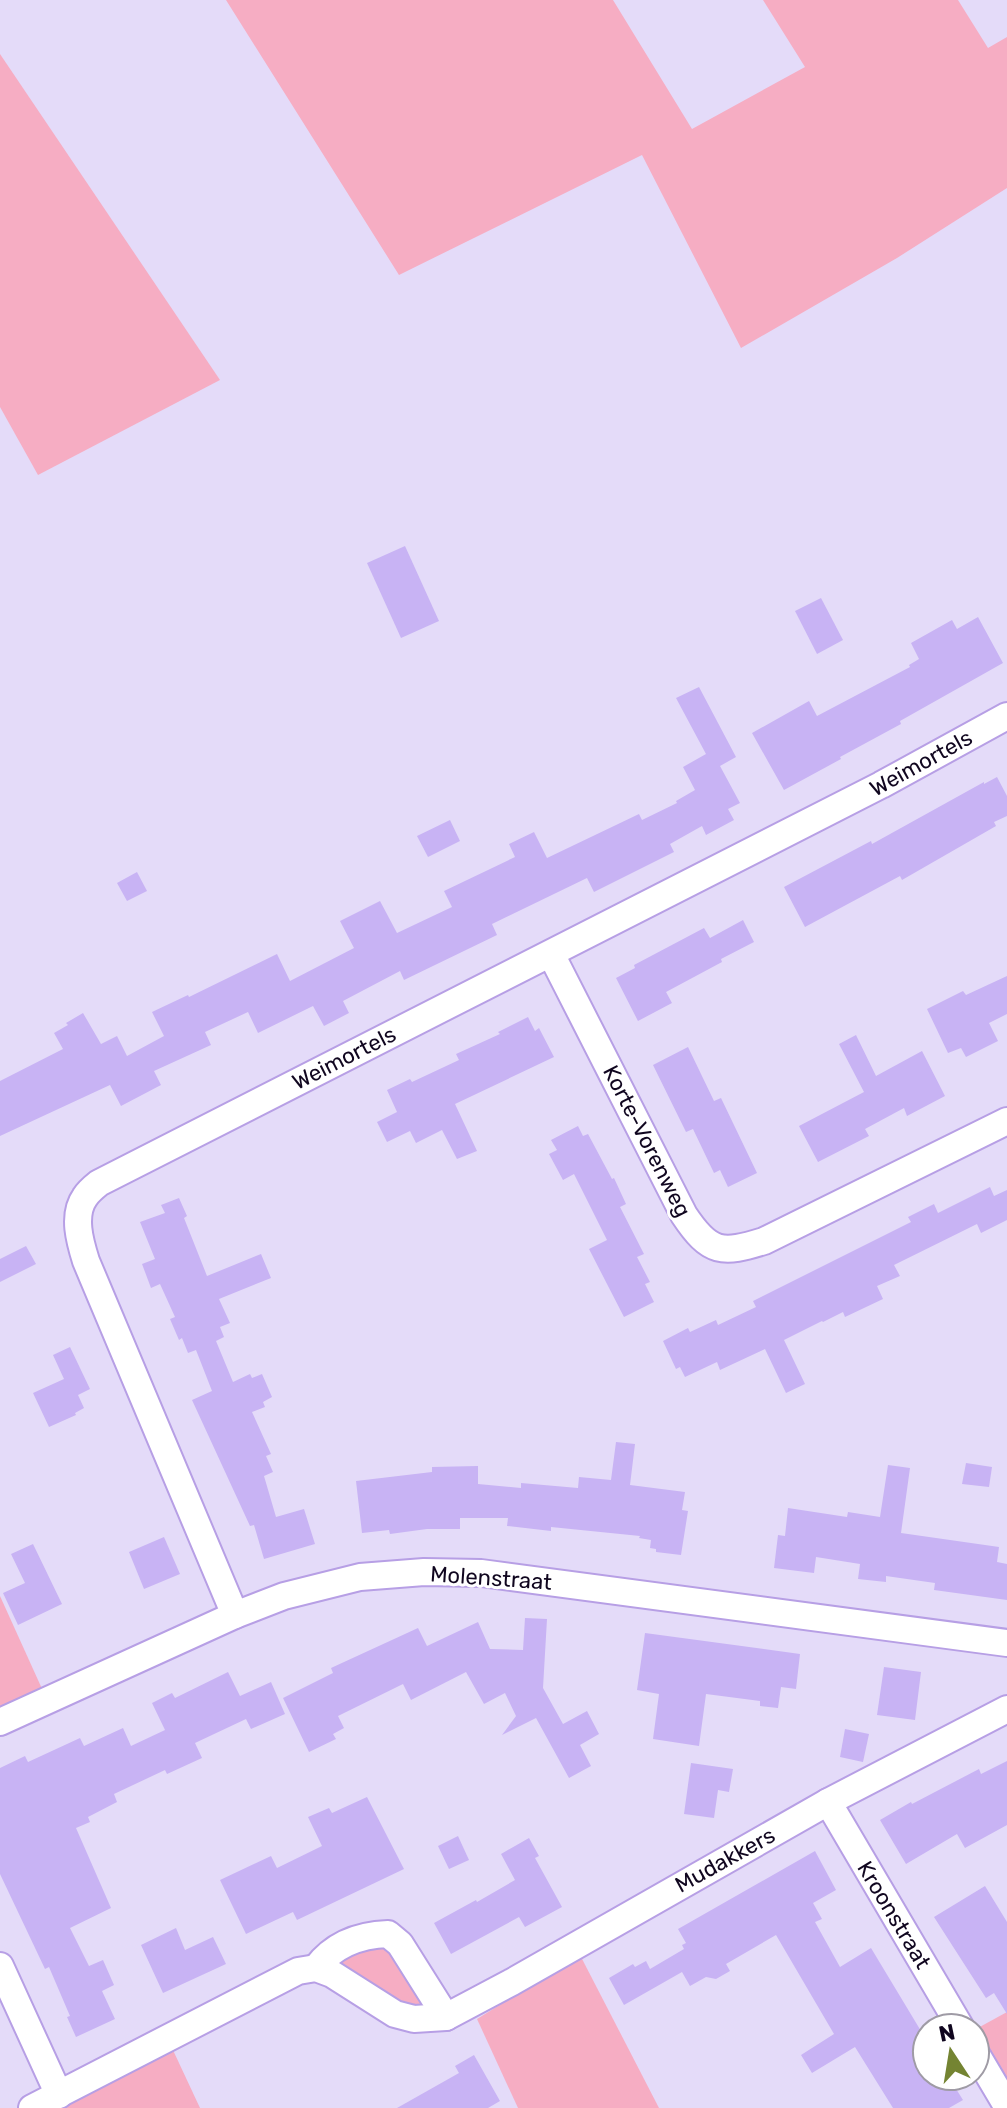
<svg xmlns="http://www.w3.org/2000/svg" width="1007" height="2108" viewBox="0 0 1007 2108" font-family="Rubik,sans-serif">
<rect width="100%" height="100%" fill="#e4dbf9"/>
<g fill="#f6adc3">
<polygon points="226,0 613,0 692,129 805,67 763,0 958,0 988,48 1007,37 1007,188 897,258 741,348 642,155 399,275"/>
<polygon points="0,54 220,380 38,475 0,407"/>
<polygon points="0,1596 43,1691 0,1712"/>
<polygon points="373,1944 390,1949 426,2002 424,2011 409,2009 339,1968 337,1959"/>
<polygon points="580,1955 659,2108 518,2108 477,2019"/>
<polygon points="1007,2012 1007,2082 976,2029"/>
<polygon points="172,2048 200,2108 60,2108"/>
</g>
<g fill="#c8b3f4">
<polygon points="405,546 439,621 401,638 367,563"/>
<polygon points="821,598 843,640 817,654 795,611"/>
<polygon points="978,617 1003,663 900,721 901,724 840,757 841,759 784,790 752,733 809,701 817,716 910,667 909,665 919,659 911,643 952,620 957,629"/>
<polygon points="699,687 736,757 720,766 740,803 728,809 734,820 706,835 702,826 670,844 674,852 594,892 587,878 492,924 497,935 404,980 400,971 343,1001 349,1013 324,1026 313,1006 258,1033 248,1012 205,1032 211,1045 154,1071 161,1085 121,1106 110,1085 0,1136 0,1081 63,1049 54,1033 68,1025 66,1023 83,1013 101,1044 117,1036 127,1056 164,1036 152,1012 188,995 189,997 277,954 290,981 354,948 340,921 380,901 397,933 452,907 444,891 515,857 509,844 534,832 547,858 639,814 642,820 677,803 676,801 695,790 683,767 706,754 676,698"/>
<polygon points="997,777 1007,796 1007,816 994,822 996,826 902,880 900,876 805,927 784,887 871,841 872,844 984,782 984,784"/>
<polygon points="450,820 460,841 428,857 417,836"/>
<polygon points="137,872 147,891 127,901 117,883"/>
<polygon points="743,920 754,942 721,959 722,962 666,992 672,1003 638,1021 616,978 635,968 634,965 704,928 710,938"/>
<polygon points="1007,976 1007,1014 989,1023 998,1041 966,1057 961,1048 948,1053 927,1009 963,991 966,995"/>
<polygon points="528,1017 535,1031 539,1028 554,1057 455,1104 477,1151 457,1159 442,1130 416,1143 410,1131 387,1142 377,1122 397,1112 387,1090 410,1079 412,1082 459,1060 456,1054 500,1034 498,1032"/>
<polygon points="856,1035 876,1076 922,1051 945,1096 907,1116 904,1108 865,1129 869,1136 818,1162 799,1126 864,1092 839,1044"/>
<polygon points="688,1047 714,1101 721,1098 757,1173 728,1187 720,1170 714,1173 693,1129 686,1132 653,1065"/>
<polygon points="578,1126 583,1136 588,1134 612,1179 614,1178 626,1204 620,1207 644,1254 637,1257 650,1282 645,1284 654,1302 624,1317 589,1249 607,1240 574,1174 563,1180 549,1154 557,1150 551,1140"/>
<polygon points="990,1187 994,1196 1007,1190 1007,1220 981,1233 977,1224 894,1265 900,1276 877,1286 883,1299 845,1317 843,1312 823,1322 822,1321 784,1340 805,1384 786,1393 765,1349 720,1370 717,1362 685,1377 680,1367 676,1369 663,1341 688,1328 690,1332 716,1320 718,1325 756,1307 753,1301 911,1222 908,1217 934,1204 938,1213"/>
<polygon points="179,1198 187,1216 184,1218 207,1276 261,1254 271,1278 219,1299 230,1323 220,1327 224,1337 216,1341 233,1382 250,1374 252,1378 262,1374 272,1397 263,1402 265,1407 252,1412 271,1454 266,1456 273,1472 264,1476 276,1517 304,1509 315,1544 264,1559 254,1525 250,1526 192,1400 212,1391 196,1350 188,1353 182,1338 179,1340 170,1319 175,1317 160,1284 151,1288 142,1264 155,1259 140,1222 165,1213 161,1205"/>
<polygon points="26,1246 36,1264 0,1282 0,1259"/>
<polygon points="70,1347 90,1389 78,1395 84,1408 75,1413 76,1415 49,1427 33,1393 64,1379 53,1355"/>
<polygon points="616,1442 635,1444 630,1485 685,1492 682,1510 688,1511 681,1555 656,1552 656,1549 650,1548 651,1540 639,1538 640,1536 551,1527 551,1531 507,1526 508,1518 460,1518 460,1529 427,1529 390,1534 389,1530 362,1533 356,1481 432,1472 432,1467 478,1466 478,1484 521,1488 521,1483 578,1488 579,1477 611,1480"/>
<polygon points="966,1463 992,1467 989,1487 962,1484"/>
<polygon points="888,1465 910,1468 901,1533 999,1547 997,1562 1007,1564 1007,1600 934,1590 935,1583 886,1576 886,1582 858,1579 860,1564 816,1557 814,1573 774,1568 778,1535 785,1536 788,1508 847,1517 848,1512 880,1517"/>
<polygon points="164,1537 180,1574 144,1589 129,1552"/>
<polygon points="33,1544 62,1604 18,1625 3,1593 25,1583 11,1554"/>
<polygon points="525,1618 547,1619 543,1688 563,1724 587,1711 599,1734 580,1745 591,1766 569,1778 536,1718 502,1735 516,1716 505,1693 484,1704 466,1672 411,1700 403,1684 338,1716 344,1728 333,1734 336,1739 309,1752 283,1698 333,1673 331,1668 418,1628 427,1646 478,1622 490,1649 523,1650"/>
<polygon points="645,1633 800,1654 796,1689 781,1687 778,1708 760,1706 760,1701 706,1694 699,1746 653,1739 659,1694 637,1690"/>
<polygon points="884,1667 921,1672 915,1720 877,1715"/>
<polygon points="228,1672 240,1696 271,1682 285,1714 251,1729 246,1719 195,1743 202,1758 167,1774 165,1770 114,1794 117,1802 88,1817 90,1822 76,1828 111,1908 70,1928 89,1966 103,1960 114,1985 102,1991 115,2019 76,2037 67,2017 70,2016 49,1967 45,1969 0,1874 0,1768 25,1756 28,1762 80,1738 84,1746 123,1728 131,1746 165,1730 152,1703 172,1693 175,1698"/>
<polygon points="845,1729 869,1734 863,1762 840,1757"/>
<polygon points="1007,1761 1007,1825 965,1848 957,1834 906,1864 880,1820 911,1802 912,1804 979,1769 981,1774"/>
<polygon points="691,1763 733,1769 729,1792 718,1790 714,1818 684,1814"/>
<polygon points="367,1797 404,1869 297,1920 293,1912 246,1934 220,1880 271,1856 277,1868 322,1846 308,1817 329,1808 332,1813"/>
<polygon points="458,1836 469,1860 449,1869 438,1846"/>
<polygon points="529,1838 539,1856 535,1858 562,1907 525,1927 519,1917 451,1954 434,1923 476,1900 477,1902 515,1880 501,1854"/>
<polygon points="815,1851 836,1890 813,1903 822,1919 815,1922 840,1967 871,1948 927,2041 927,2076 948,2076 963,2100 949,2108 893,2108 855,2047 812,2073 801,2055 834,2034 776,1935 726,1964 730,1971 716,1979 706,1977 690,1986 682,1972 624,2005 609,1978 633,1964 635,1967 646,1961 650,1969 684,1949 682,1945 686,1943 678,1929"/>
<polygon points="985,1886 1007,1922 1007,2014 994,1993 986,1998 934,1917"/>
<polygon points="176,1928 185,1950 213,1937 226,1964 163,1993 141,1945"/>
<polygon points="474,2055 500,2101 488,2108 397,2108 459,2073 455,2066"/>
</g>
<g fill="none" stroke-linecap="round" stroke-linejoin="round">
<g stroke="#b79fe5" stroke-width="30">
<g id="minor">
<path d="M551,954L684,1215C710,1254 722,1254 764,1241L1007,1121"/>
<path d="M235,1615L86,1261C80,1242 72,1215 85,1197C88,1192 94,1187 99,1183L881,785L1007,716"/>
<polyline points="0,1722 235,1615 284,1596 360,1577 424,1572 481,1573 1007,1643"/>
<polyline points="828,1802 961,2028"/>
<polyline points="0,1966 59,2095"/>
<path d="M316,1968C334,1944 359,1935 388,1934L400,1944L446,2017"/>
<polyline points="975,2052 1007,2106"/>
<polyline points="32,2108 298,1971 316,1968 332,1974 395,2014 414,2019 446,2017 512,1982 828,1802 1007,1709"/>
</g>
</g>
<use href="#minor" stroke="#fff" stroke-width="26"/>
</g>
<g text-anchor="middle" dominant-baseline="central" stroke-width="6" stroke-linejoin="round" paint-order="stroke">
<g font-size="22" fill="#10061f" stroke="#fff">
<text transform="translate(921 763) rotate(-29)">Weimortels</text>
<text transform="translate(344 1058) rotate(-27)">Weimortels</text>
<text transform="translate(647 1141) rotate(63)">Korte-Vorenweg</text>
<text transform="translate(491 1578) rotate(4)">Molenstraat</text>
<text transform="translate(725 1860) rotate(-29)">Mudakkers</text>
<text transform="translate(894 1915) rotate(59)">Kroonstraat</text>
</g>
</g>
<g transform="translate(951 2052) rotate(348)"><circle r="38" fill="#ffffff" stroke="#9f9ba5" stroke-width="2"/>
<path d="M0-6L14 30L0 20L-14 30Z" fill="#748432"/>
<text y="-12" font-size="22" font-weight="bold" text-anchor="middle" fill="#10061f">N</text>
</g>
</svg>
